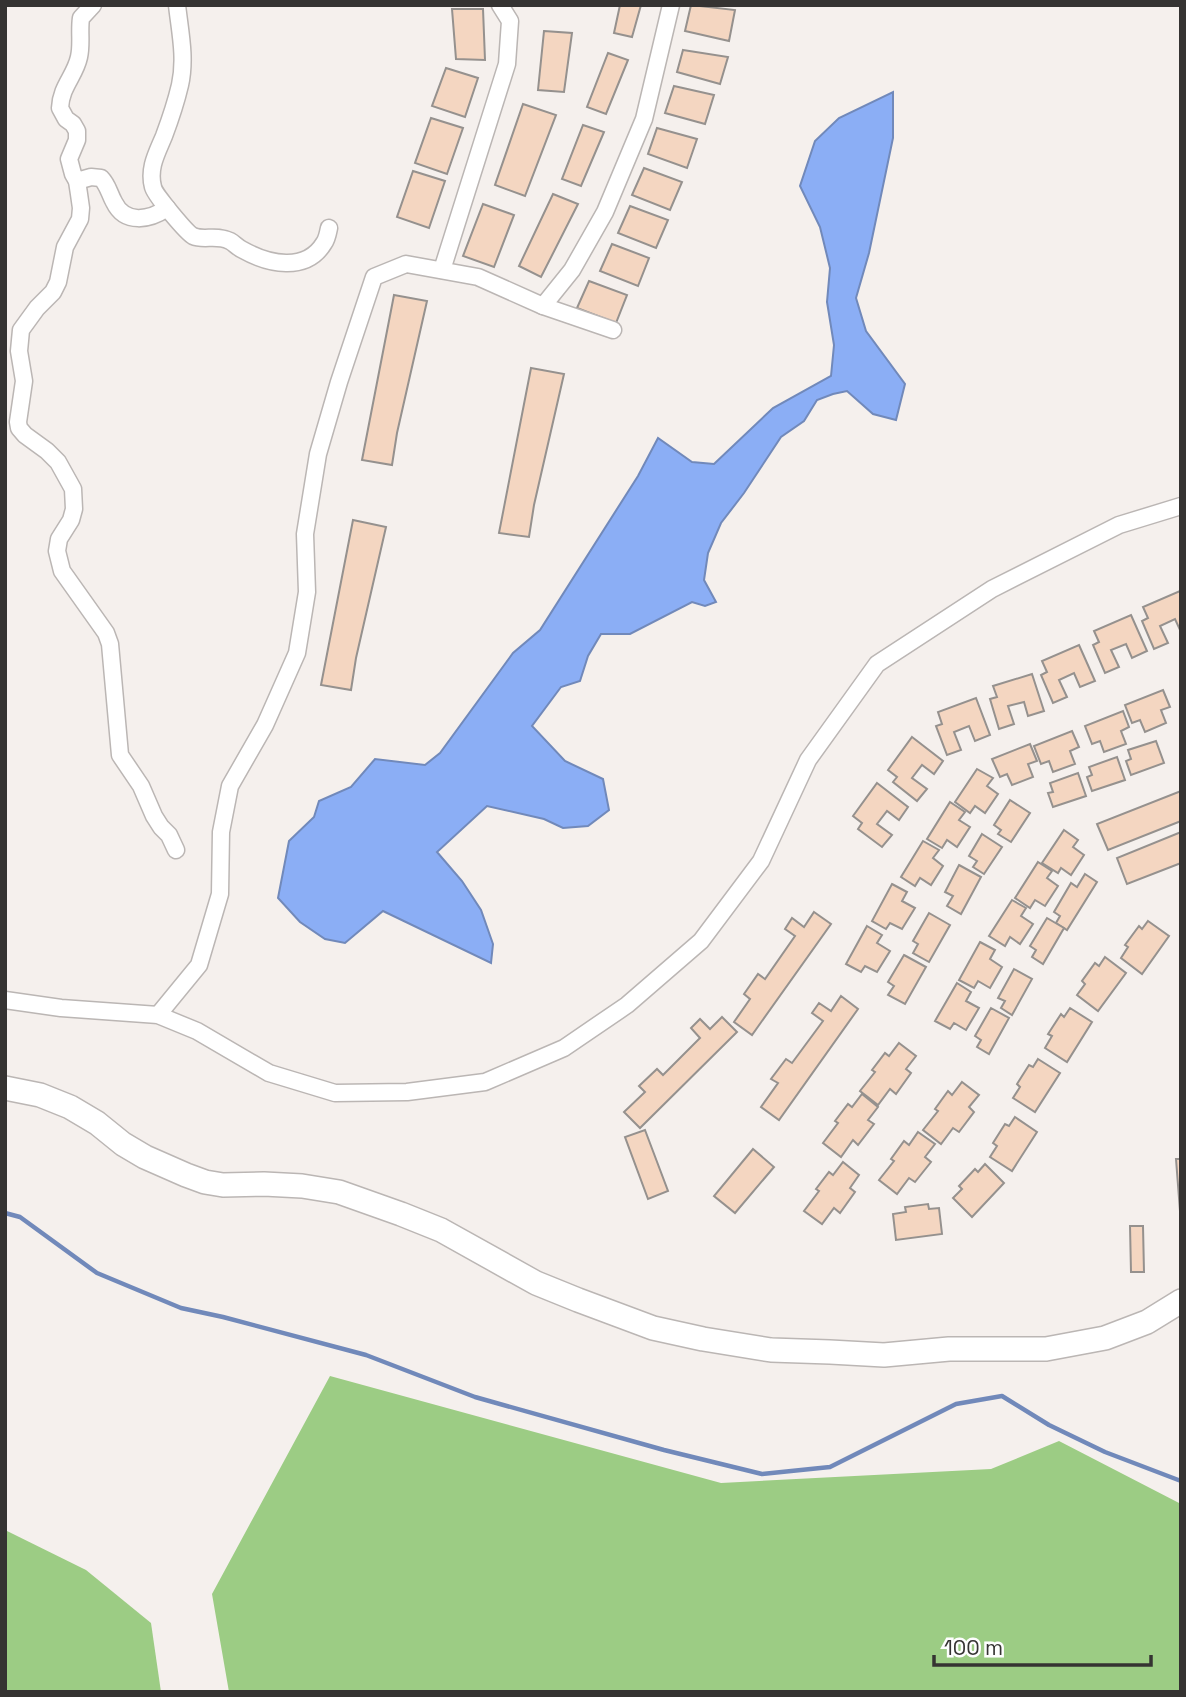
<svg xmlns="http://www.w3.org/2000/svg" width="1186" height="1697" viewBox="0 0 1186 1697" font-family="'Space Grotesk',sans-serif">
<rect width="100%" height="100%" fill="#f5f0ed"/>
<g fill="#9ccc84">
<polygon points="330,1376 721,1483 991,1469 1059,1441 1181,1504 1181,1692 229,1692 212,1594"/>
<polygon points="5,1530 86,1570 151,1623 161,1692 5,1692"/>
</g>
<polygon fill="#8baef5" stroke="#7189ba" stroke-width="2" points="893,92 893,138 869,253 856,298 866,331 905,384 896,420 873,414 847,391 833,394 817,400 804,421 781,437 744,493 721,523 708,553 704,580 716,602 705,606 692,602 630,634 601,634 588,656 580,681 561,687 532,726 565,761 603,779 609,810 588,826 563,828 544,819 487,806 437,852 462,881 481,910 493,944 491,963 383,911 345,943 325,939 300,922 278,898 289,841 314,817 319,801 351,787 375,759 425,765 440,753 513,653 540,630 638,476 658,438 692,462 714,464 773,408 831,376 834,345 827,302 830,268 820,227 800,186 815,141 839,118"/>
<g fill="none" stroke-linecap="round" stroke-linejoin="round">
<polyline stroke="#7189ba" stroke-width="4.5" points="5,1213 20,1217 97,1273 181,1308 223,1317 366,1355 475,1397 664,1450 762,1474 830,1467 956,1404 1002,1396 1049,1425 1105,1452 1181,1481"/>
</g>
<g fill="#f4d6c1" stroke="#95918e" stroke-width="2">
<polygon points="620,5 641,5 632,37 614,33"/>
<polygon points="691,5 735,10 729,41 685,31"/>
<polygon points="452,9 483,9 485,60 456,59"/>
<polygon points="544,31 572,33 564,92 538,90"/>
<polygon points="683,50 728,57 720,84 677,72"/>
<polygon points="608,53 628,60 606,114 587,107"/>
<polygon points="446,68 478,78 465,117 432,106"/>
<polygon points="674,86 714,95 705,124 665,113"/>
<polygon points="523,104 556,115 525,196 495,185"/>
<polygon points="431,118 463,128 447,174 415,163"/>
<polygon points="583,125 604,132 581,186 562,179"/>
<polygon points="657,128 697,139 687,168 648,154"/>
<polygon points="644,168 682,182 670,210 632,195"/>
<polygon points="413,171 445,181 429,228 397,217"/>
<polygon points="553,194 578,204 541,277 519,266"/>
<polygon points="483,204 514,215 494,267 463,256"/>
<polygon points="630,206 668,220 656,248 618,233"/>
<polygon points="612,244 649,258 638,286 600,271"/>
<polygon points="589,281 627,295 616,323 577,308"/>
<polygon points="394,295 427,301 397,433 392,465 362,460"/>
<polygon points="531,368 564,374 534,505 529,537 499,533"/>
<polygon points="353,520 386,527 356,658 351,690 321,685"/>
<polygon points="1180,591 1181,632 1175,619 1160,626 1168,643 1154,649 1142,621 1148,618 1143,607"/>
<polygon points="1131,615 1147,651 1132,658 1126,644 1111,650 1119,667 1105,673 1093,645 1099,642 1094,631"/>
<polygon points="1079,645 1095,681 1080,687 1074,673 1059,680 1067,697 1053,703 1041,675 1047,672 1042,661"/>
<polygon points="1032,674 1044,711 1028,716 1024,702 1008,706 1014,724 999,729 990,699 997,697 993,686"/>
<polygon points="1163,690 1170,707 1161,710 1166,723 1145,732 1140,720 1132,723 1125,705"/>
<polygon points="976,698 990,735 975,741 969,726 954,732 961,750 947,755 936,726 942,724 938,712"/>
<polygon points="1123,711 1129,727 1121,731 1126,744 1104,752 1100,741 1092,744 1085,726"/>
<polygon points="1072,731 1079,747 1070,751 1075,764 1053,772 1049,761 1041,764 1034,746"/>
<polygon points="912,737 943,761 934,774 922,765 912,778 927,789 917,801 893,782 897,777 888,770"/>
<polygon points="1156,741 1164,763 1131,775 1126,761 1131,759 1128,750"/>
<polygon points="1030,744 1037,761 1028,764 1033,777 1012,785 1007,774 1000,777 992,759"/>
<polygon points="1117,757 1125,780 1092,791 1087,777 1092,775 1089,767"/>
<polygon points="977,769 993,778 987,786 998,794 985,813 975,806 970,813 955,802"/>
<polygon points="1078,773 1086,796 1053,807 1048,793 1053,792 1050,783"/>
<polygon points="877,783 908,807 899,820 887,811 877,824 892,835 882,847 858,829 862,823 853,816"/>
<polygon points="1181,791 1181,821 1108,850 1097,824"/>
<polygon points="1010,800 1030,813 1011,842 998,834 1001,830 994,825"/>
<polygon points="950,802 965,812 959,820 970,827 957,847 947,840 942,848 927,839"/>
<polygon points="1064,830 1078,840 1073,847 1084,855 1071,875 1061,868 1058,873 1042,863"/>
<polygon points="1181,832 1181,863 1127,884 1117,858"/>
<polygon points="982,834 1002,847 984,874 973,867 977,861 969,856"/>
<polygon points="923,841 939,850 933,858 943,866 931,885 920,878 915,886 901,877"/>
<polygon points="1038,862 1052,871 1047,878 1058,886 1045,906 1035,900 1030,908 1015,898"/>
<polygon points="959,865 981,877 961,914 947,906 953,896 945,892"/>
<polygon points="1085,874 1097,882 1067,930 1056,923 1060,916 1054,912 1071,883 1077,887"/>
<polygon points="892,884 907,892 902,901 915,908 902,929 890,923 886,929 872,921"/>
<polygon points="1012,900 1026,908 1021,916 1033,924 1020,944 1010,937 1005,946 989,936"/>
<polygon points="814,912 831,924 752,1035 734,1022 750,999 744,994 758,974 765,979 795,936 785,929 792,918 804,927"/>
<polygon points="929,913 950,925 929,962 913,953 918,944 913,941"/>
<polygon points="1047,918 1064,928 1043,964 1032,957 1036,950 1030,946"/>
<polygon points="1148,921 1169,936 1142,974 1121,958 1128,947 1125,945 1139,926 1142,929"/>
<polygon points="867,926 882,935 877,943 890,951 877,972 865,966 861,972 846,964"/>
<polygon points="980,942 995,950 990,959 1002,967 990,988 978,981 974,988 959,980"/>
<polygon points="904,955 926,967 905,1004 888,995 894,986 888,982"/>
<polygon points="1105,957 1126,973 1098,1011 1077,995 1085,984 1082,981 1095,963 1099,966"/>
<polygon points="1014,969 1032,979 1012,1015 1001,1008 1005,1001 998,998"/>
<polygon points="957,983 971,992 966,1001 979,1008 966,1030 954,1023 950,1029 935,1021"/>
<polygon points="841,996 858,1009 779,1120 761,1107 778,1083 771,1079 786,1059 792,1063 823,1021 812,1013 819,1003 831,1011"/>
<polygon points="991,1008 1009,1018 989,1054 977,1047 981,1040 975,1036"/>
<polygon points="1070,1008 1092,1022 1067,1062 1045,1048 1052,1036 1048,1034 1061,1014 1064,1017"/>
<polygon points="722,1017 737,1032 640,1128 624,1112 645,1092 639,1086 657,1069 663,1075 700,1038 691,1028 700,1019 710,1029"/>
<polygon points="899,1043 916,1056 906,1069 911,1073 896,1094 890,1089 878,1105 860,1091 875,1072 872,1070 885,1053 889,1056"/>
<polygon points="1038,1059 1060,1073 1035,1112 1013,1098 1020,1087 1017,1084 1029,1065 1033,1067"/>
<polygon points="962,1082 979,1095 969,1107 974,1112 959,1132 953,1128 941,1144 923,1130 938,1111 935,1109 948,1091 952,1095"/>
<polygon points="862,1094 878,1107 868,1120 874,1124 858,1145 853,1140 841,1157 823,1143 838,1123 835,1121 848,1104 852,1107"/>
<polygon points="1015,1117 1037,1132 1012,1171 990,1157 997,1146 993,1143 1005,1124 1009,1126"/>
<polygon points="645,1130 668,1191 648,1199 625,1137"/>
<polygon points="918,1132 935,1144 925,1157 931,1162 915,1182 909,1178 897,1194 879,1180 894,1161 891,1159 904,1141 909,1145"/>
<polygon points="753,1149 774,1167 735,1213 714,1196"/>
<polygon points="1176,1159 1181,1159 1181,1224"/>
<polygon points="843,1162 859,1175 850,1188 855,1192 840,1213 834,1208 822,1224 804,1211 819,1191 816,1189 829,1172 833,1175"/>
<polygon points="985,1164 1004,1183 972,1217 953,1198 962,1189 959,1186 975,1169 978,1172"/>
<polygon points="928,1204 929,1209 939,1208 942,1234 896,1240 893,1214 906,1212 905,1207"/>
<polygon points="1130,1226 1143,1226 1144,1272 1131,1272"/>
</g>
<g fill="none" stroke-linecap="round" stroke-linejoin="round">
<g stroke="#bbb6b4" stroke-width="19">
<g id="street">
<path d="M93,5L81,18C79,31 82,44 79,57C75,76 61,86 60,108L66,119L73,124L77,131V140L69,159L73,174L77,181L79,194L81,208L80,219L65,247L58,282L53,292L37,308L21,330L19,351L24,381L18,422L19,428L25,435L47,451L58,462L73,489L74,509L71,520L59,539L57,551L62,571L106,633L110,644L120,755L141,786L154,816L161,827L169,835L176,850"/>
<path d="M177,5C180,32 186,58 180,85C176,102 170,120 164,136C157,153 148,168 153,187C154,194 187,233 193,236C204,241 216,234 230,241C234,243 238,248 243,250C268,264 306,273 324,243C327,239 328,233 329,228"/>
<path d="M77,181L91,177L101,178C108,185 109,193 114,202C125,225 150,220 167,208"/>
<polyline points="442,270 507,64 510,21 500,5"/>
<polyline points="543,306 572,270 605,212 644,119 671,5"/>
<polyline points="5,1000 61,1008 158,1015 197,1031 269,1073 335,1093 407,1092 485,1082 564,1048 627,1005 701,941 761,861 808,760 877,664 992,589 1119,525 1181,506"/>
<polyline points="158,1015 199,965 220,894 221,832 230,786 265,725 297,653 307,592 305,534 318,454 339,382 374,277 406,264 478,277 543,306 613,330"/>
</g>
</g>
<g stroke="#bbb6b4" stroke-width="26">
<polyline id="secondary" points="5,1088 40,1095 70,1107 97,1123 123,1144 145,1157 186,1175 205,1182 223,1185 264,1184 302,1186 339,1192 401,1214 441,1230 536,1283 578,1300 653,1328 703,1339 771,1350 830,1352 884,1355 949,1349 1046,1349 1105,1338 1147,1322 1181,1301"/>
</g>
<use href="#street" stroke="#fff" stroke-width="16"/>
<use href="#secondary" stroke="#fff" stroke-width="23"/>
</g>
<rect width="1186" height="1697" fill="none" stroke="#353332" stroke-width="14"/>
<path d="M934 1655v10h217v-10" fill="none" stroke="#353332" stroke-width="3.5"/>
<text x="944" y="1655" font-size="21" fill="#353332" stroke="#fefefe" stroke-width="5" paint-order="stroke">100 m</text>
</svg>
